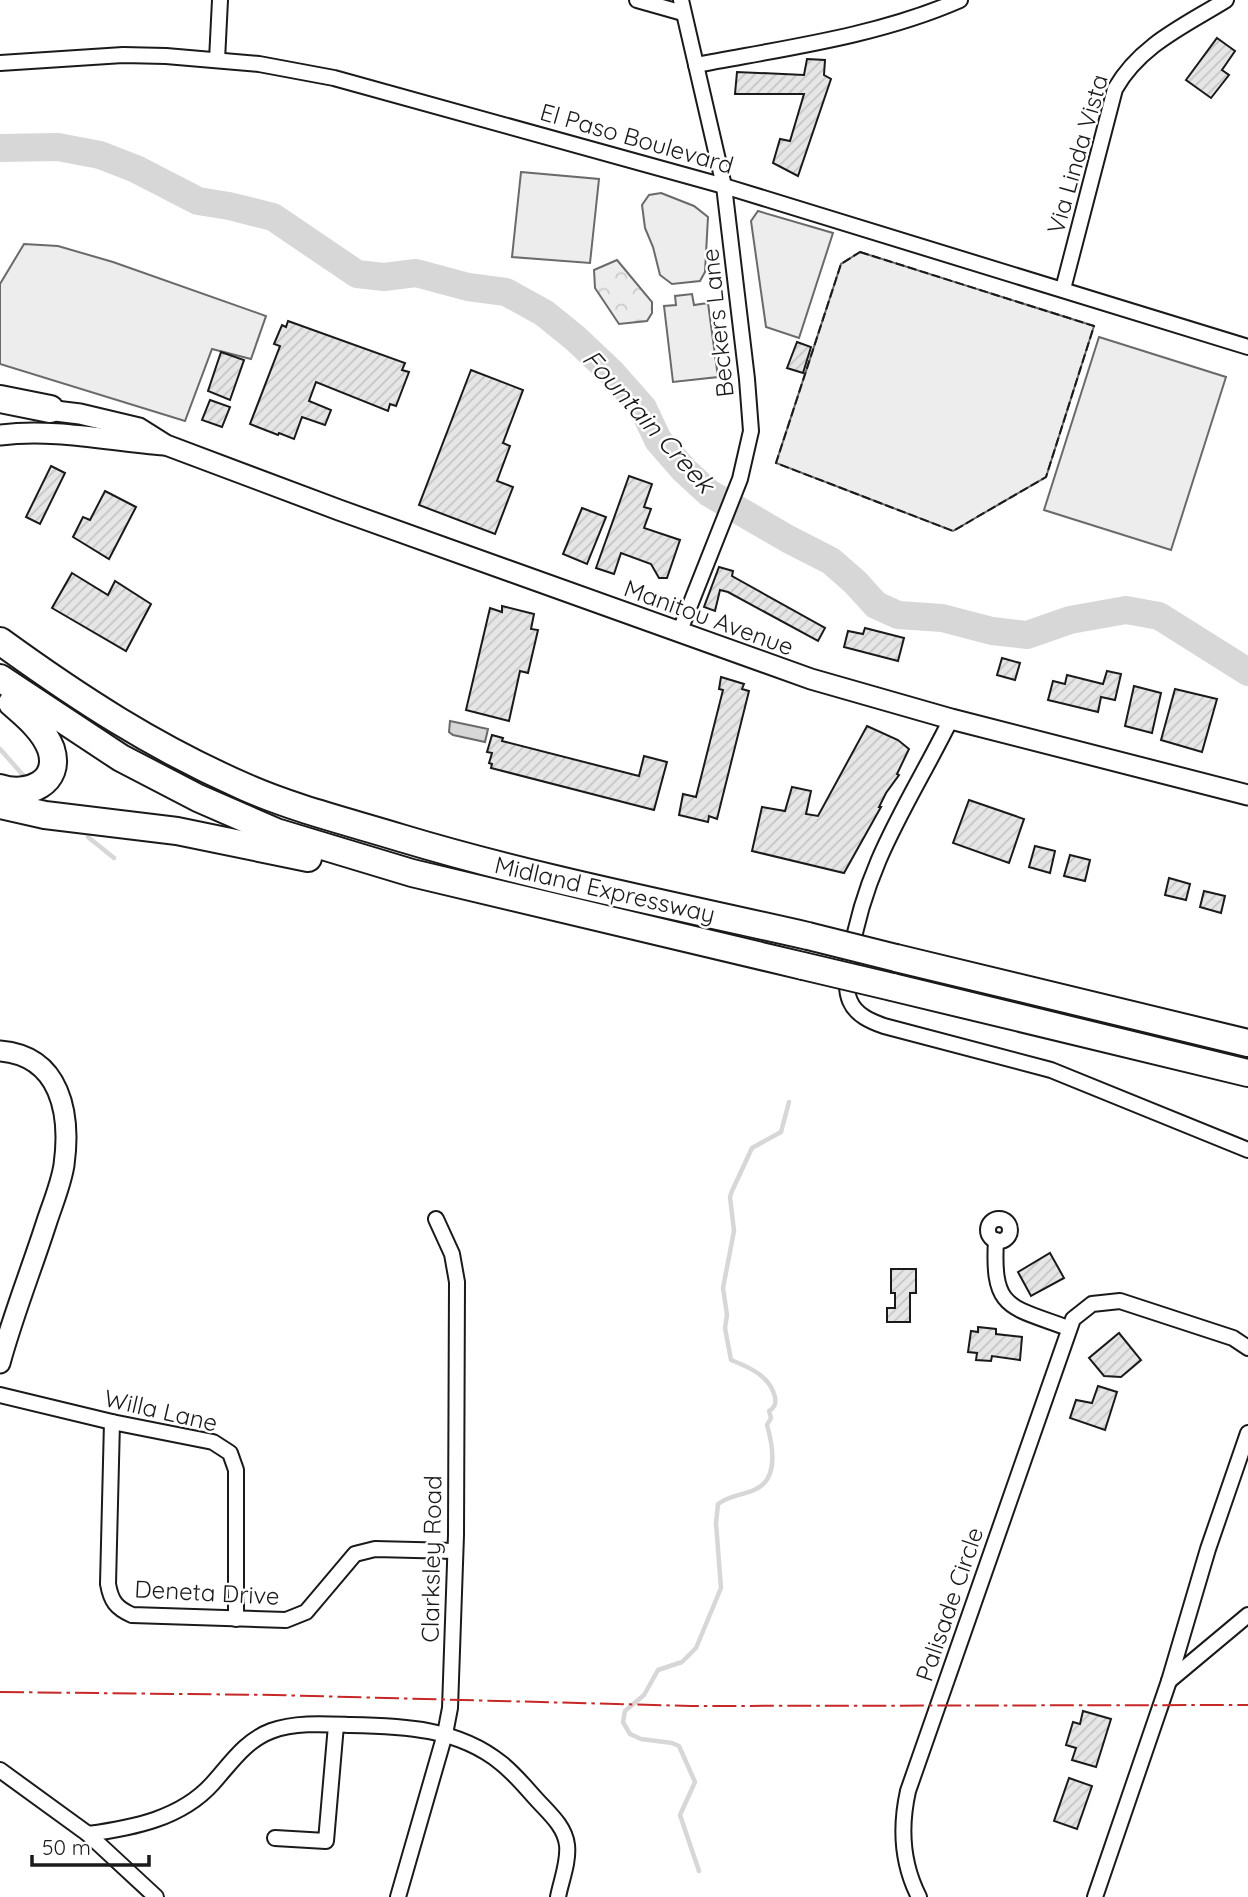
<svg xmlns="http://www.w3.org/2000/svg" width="1248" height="1897" viewBox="0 0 1248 1897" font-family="Quicksand,sans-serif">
<defs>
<pattern id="park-crowns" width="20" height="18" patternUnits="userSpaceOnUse" patternTransform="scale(1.75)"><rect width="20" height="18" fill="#ededed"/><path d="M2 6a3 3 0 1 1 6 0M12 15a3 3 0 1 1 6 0" fill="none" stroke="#cbcbcb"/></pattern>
<pattern id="building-hatch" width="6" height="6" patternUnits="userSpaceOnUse" patternTransform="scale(1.75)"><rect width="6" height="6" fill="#e6e6e6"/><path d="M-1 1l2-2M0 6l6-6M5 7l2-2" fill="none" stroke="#c5c5c5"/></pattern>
</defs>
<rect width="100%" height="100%" fill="#fff"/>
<polygon fill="url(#park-crowns)" stroke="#6a6a6a" stroke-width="2" points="617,260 652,302 652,313 647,321 619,324 595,288 594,270"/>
<g fill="#ededed" stroke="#6a6a6a" stroke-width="2">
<polygon points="521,172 599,179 590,263 512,257"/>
<polygon points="661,193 694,206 708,217 705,272 700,281 672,284 660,275 653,247 645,228 642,205 649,195"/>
<polygon points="758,211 833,233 799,338 766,327 751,221"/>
<polygon points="24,244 58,246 113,262 266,316 251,359 212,349 185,421 0,364 0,284"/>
<polygon points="860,252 1094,326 1046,477 953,531 776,463 841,264"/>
<polygon points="692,294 694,305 708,303 718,377 673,382 664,306 676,305 675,296"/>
<polygon points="1099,337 1226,377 1171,550 1044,510"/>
</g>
<polygon fill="#d7d7d7" stroke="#6a6a6a" stroke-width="2" points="450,721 488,729 485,742 453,735 449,732"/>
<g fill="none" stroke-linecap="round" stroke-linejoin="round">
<g stroke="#d7d7d7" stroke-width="4.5">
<polyline points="0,749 23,775"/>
<polyline points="88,837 114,858"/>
<path d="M699,1871L680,1815L695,1782L679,1746L672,1743L641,1739L630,1734L623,1722L625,1711L644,1695L658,1670L682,1662L696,1648L721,1588L716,1523L718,1504C730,1495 741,1496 754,1490C779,1480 773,1446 767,1425L771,1418L769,1411C775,1407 776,1404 775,1397C770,1376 749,1367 731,1360L725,1328L727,1315L723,1288L734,1231L730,1197L732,1191L752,1148L781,1132L789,1102"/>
</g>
<polyline stroke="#d7d7d7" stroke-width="28" points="0,148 58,147 100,155 136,169 198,201 229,206 273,217 357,274 384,277 416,273 468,287 506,292 544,313 575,338 612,373 643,408 658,440 684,470 709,493 788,539 831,561 855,582 876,605 898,615 942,618 992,631 1027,635 1070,620 1126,610 1159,616 1248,672"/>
</g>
<g fill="url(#building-hatch)" stroke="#1a1a1a" stroke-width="2">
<polygon points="1217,38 1235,51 1222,70 1229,75 1211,98 1186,80"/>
<polygon points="807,59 825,60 824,75 831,79 798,176 773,163 780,139 790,141 804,94 735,94 737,72 804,75"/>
<polygon points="288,321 405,363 402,370 409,372 396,406 390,404 388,411 316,382 309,401 331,410 325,425 302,417 294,439 279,433 278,435 250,424 280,346 274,344 282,325 286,327"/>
<polygon points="797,342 811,347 803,373 787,368"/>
<polygon points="221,352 244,360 230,400 208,391"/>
<polygon points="471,370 523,390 503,443 510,446 497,481 513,487 495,534 419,505"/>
<polygon points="210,400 230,407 222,427 202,420"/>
<polygon points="51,466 65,473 40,524 26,517"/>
<polygon points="629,476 652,484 644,507 651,509 644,528 680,540 667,578 659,578 651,564 621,553 614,574 596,568"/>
<polygon points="105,491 136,507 109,559 73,537 83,517 90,520"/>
<polygon points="582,508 606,517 587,564 563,554"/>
<polygon points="719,567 733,571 732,576 825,628 818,641 728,592 720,590 715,611 704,607"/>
<polygon points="72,573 108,595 115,581 151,604 126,651 52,608"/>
<polygon points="502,606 534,614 531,629 538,630 528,673 520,671 509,721 466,710 490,608 502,612"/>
<polygon points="865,628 904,638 898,661 844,647 848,631 863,634"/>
<polygon points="1002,658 1020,663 1015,680 997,675"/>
<polygon points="1107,671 1121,674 1115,700 1101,697 1098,712 1048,700 1053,681 1065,684 1067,675 1103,684"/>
<polygon points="721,677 744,684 742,689 749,691 717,819 709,816 708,822 679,815 683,794 696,797 723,690 719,689"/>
<polygon points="1134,686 1161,693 1152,733 1125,726"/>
<polygon points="1175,689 1217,699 1202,752 1161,740"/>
<polygon points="867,726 898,740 909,749 897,774 899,775 886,793 879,807 881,807 844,873 752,851 762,807 785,811 792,787 811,791 806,814 818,816"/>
<polygon points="492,735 503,738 502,741 639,776 644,756 667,762 654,810 491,768 492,764 489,763 492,753 487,752"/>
<polygon points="969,800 1024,819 1009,863 953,843"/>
<polygon points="1035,846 1055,851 1050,873 1029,867"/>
<polygon points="1070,855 1090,860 1085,881 1064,876"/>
<polygon points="1169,878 1190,884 1186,900 1165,895"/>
<polygon points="1204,891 1225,896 1221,913 1200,907"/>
<polygon points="1050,1253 1064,1278 1031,1296 1018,1272"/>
<polygon points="891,1269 916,1269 916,1293 910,1293 910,1322 887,1322 887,1308 895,1308 895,1293 891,1293"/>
<polygon points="978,1327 996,1329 996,1334 1022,1337 1020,1360 992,1356 991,1361 976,1360 977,1353 968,1352 971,1331 978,1332"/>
<polygon points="1119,1333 1141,1360 1121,1377 1104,1376 1089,1358"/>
<polygon points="1098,1386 1117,1392 1105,1430 1070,1418 1076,1400 1092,1403"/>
<polygon points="1083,1711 1111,1719 1096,1767 1072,1760 1076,1748 1066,1745 1073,1722 1080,1724"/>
<polygon points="1069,1778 1092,1786 1077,1829 1054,1821"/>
</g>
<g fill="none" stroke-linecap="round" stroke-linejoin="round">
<g stroke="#1a1a1a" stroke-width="18">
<g id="street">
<polyline points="637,0 683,13"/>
<polyline points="217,60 220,0"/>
<polyline points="0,63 123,55 166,56 259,64 334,78 724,186 1248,347"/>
<path d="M696,65C785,48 878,36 960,0"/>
<path d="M1063,289L1115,89C1140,45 1184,26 1226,0"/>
<polyline points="679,633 740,479 751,431 747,379 724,186 681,0"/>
<path d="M951,719C911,800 866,861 851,954C848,969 844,987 850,1001C856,1015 870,1021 884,1026L1051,1070L1248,1150"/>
<circle cx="999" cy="1230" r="11"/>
<path d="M996,1240C992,1310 1009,1306 1068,1328"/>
<polyline points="0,1395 112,1422 213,1442 230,1453 236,1470 236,1619"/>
<path d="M112,1422L108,1584C111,1601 116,1608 132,1615L286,1620L306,1612L355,1554L375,1549L455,1551"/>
<polyline points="1169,1681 1248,1615"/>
<polyline points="0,1770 88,1834 156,1897"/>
<path d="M88,1834C132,1828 181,1819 213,1783C231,1763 245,1741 271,1731C295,1722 325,1724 350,1725C403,1726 458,1728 501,1763C515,1774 526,1788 538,1801C550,1814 565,1827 567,1845C569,1862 561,1881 558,1897"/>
<polyline points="275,1838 326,1841 336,1725"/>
<polyline points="398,1897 445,1734 450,1708 456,1535 457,1282 452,1254 436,1219"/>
<path d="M919,1897C902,1864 900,1827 908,1791L1073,1319L1092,1304L1120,1301L1233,1338L1248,1348"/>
<polyline points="1095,1897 1169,1681 1208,1549 1248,1433"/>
</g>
</g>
<g stroke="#1a1a1a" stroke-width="23">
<g id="secondary">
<polyline points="39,409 80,414 139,428 166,445 339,510 811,679 951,719 1248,795"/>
<path d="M0,435C55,428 110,441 165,445"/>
<path d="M0,1051C61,1056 71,1114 64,1165C61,1184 53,1203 47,1221C32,1268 13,1315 0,1363"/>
</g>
</g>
<g stroke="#1a1a1a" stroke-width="30">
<g id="highway">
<polyline points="0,399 50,409"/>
<path d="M0,641C80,699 154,747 245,787C295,809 349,822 401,838C534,878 672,905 808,936"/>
<polyline points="0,678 121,758 198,798 276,832 412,873 803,966"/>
<path d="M0,788C27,797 62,783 51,749C44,730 27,716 12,703"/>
<polyline points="0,805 45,815 177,831 308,858"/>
<polyline points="896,958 1248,1043"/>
<polyline points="892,987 1248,1073"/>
</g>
</g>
<use href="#street" stroke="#fff" stroke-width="14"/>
<use href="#secondary" stroke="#fff" stroke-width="19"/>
<use href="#highway" stroke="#fff" stroke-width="26"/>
<g stroke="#1a1a1a" stroke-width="30" stroke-linecap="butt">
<g id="highway-bridge">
<polyline points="808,936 896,958"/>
<polyline points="803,966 892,987"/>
</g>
</g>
<use href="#highway-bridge" stroke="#fff" stroke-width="26"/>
<polygon stroke="#1a1a1a" stroke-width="2" stroke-dasharray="9 3.5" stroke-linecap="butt" points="860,252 1094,326 1046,477 953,531 776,463 841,264"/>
<polyline stroke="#c62828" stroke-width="2" stroke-dasharray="24 5 3.5 5" stroke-linecap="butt" points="0,1692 274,1695 691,1706 1248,1705"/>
</g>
<g text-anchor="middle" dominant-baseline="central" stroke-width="5" stroke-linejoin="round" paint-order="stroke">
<g font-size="24" fill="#1a1a1a" stroke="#fff">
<text transform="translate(637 138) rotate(16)">El Paso Boulevard</text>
<text transform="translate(1077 154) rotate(-74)">Via Linda Vista</text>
<text transform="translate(717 323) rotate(-96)">Beckers Lane</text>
<text transform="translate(709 617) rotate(20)">Manitou Avenue</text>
<text transform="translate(605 889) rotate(13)">Midland Expressway</text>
<text transform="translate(161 1410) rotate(13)">Willa Lane</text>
<text transform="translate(431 1559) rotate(-89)">Clarksley Road</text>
<text transform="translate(207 1592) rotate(3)">Deneta Drive</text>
<text transform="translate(949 1604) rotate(-71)">Palisade Circle</text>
</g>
<g font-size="26" font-style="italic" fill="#1a1a1a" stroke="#fff">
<text transform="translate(649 421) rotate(48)">Fountain Creek</text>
</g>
</g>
<path d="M32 1855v10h117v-10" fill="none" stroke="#1a1a1a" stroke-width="3.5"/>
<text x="42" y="1855" font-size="21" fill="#1a1a1a" stroke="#ffffff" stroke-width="5" paint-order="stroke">50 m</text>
</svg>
